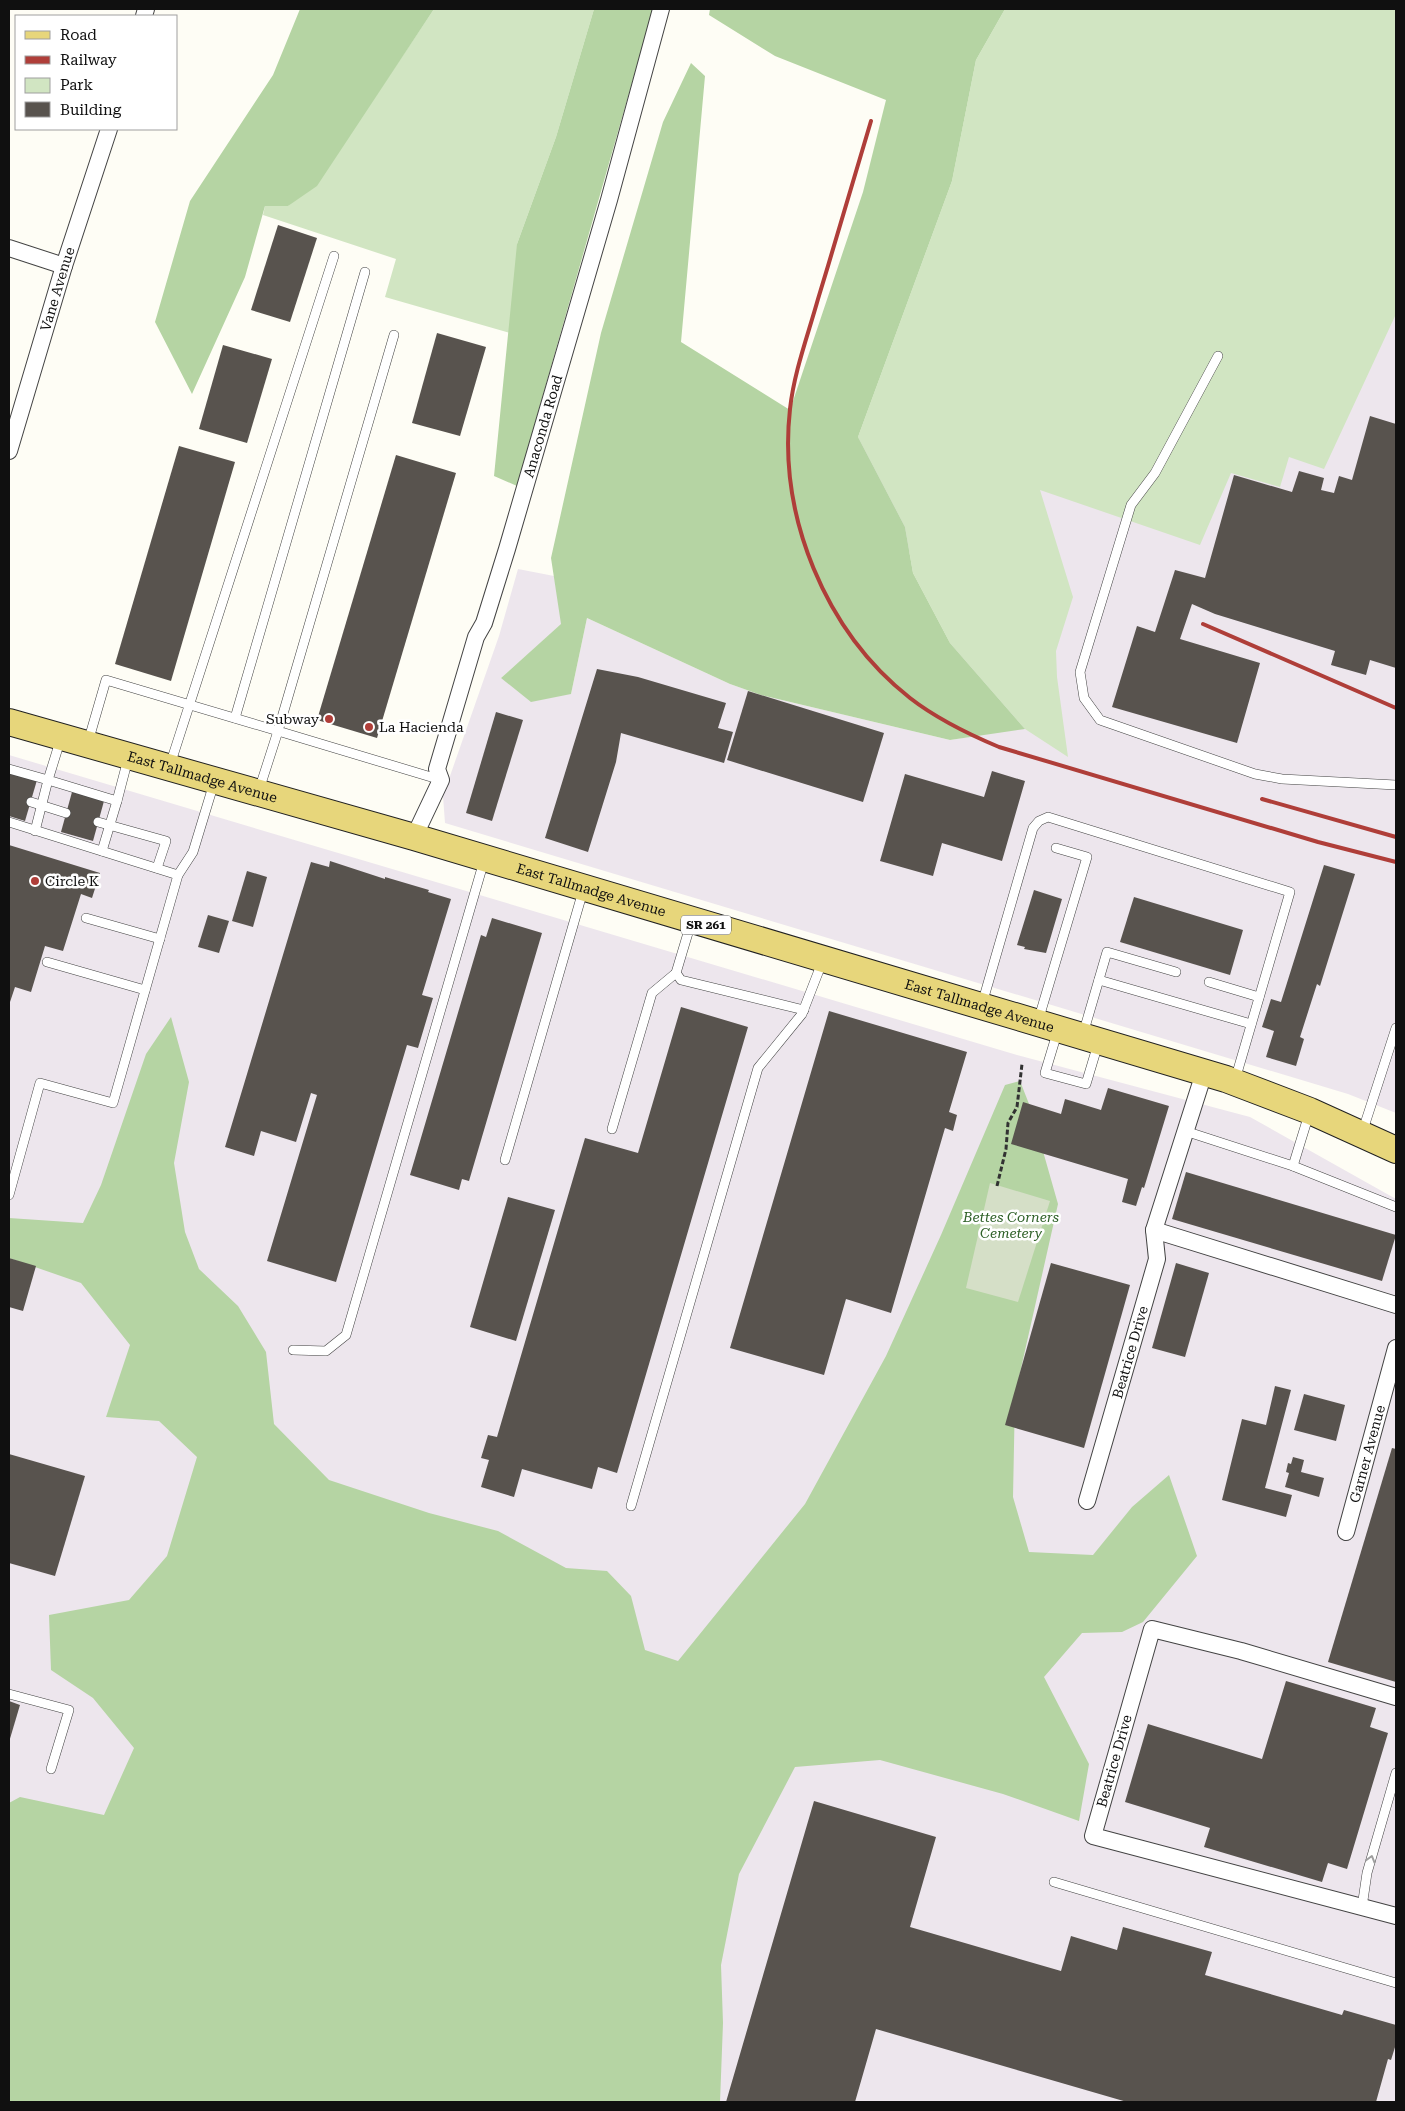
<svg xmlns="http://www.w3.org/2000/svg" width="1405" height="2111" viewBox="0 0 1405 2111" font-family="'Roboto Serif',serif">
<rect width="100%" height="100%" fill="#fefdf5"/>
<g fill="#ede6ed">
<polygon points="1396,169 1396,1113 1348,1094 445,823 443,796 499,636 518,569 554,576 562,624 501,678 571,694 587,618 730,684 761,695 950,740 1024,728 950,643 858,437"/>
<polygon points="9,755 1017,1055 1250,1117 1396,1199 1396,2102 9,2102"/>
</g>
<g fill="#d1e5c2">
<polygon points="434,9 594,9 556,137 517,244 534,340 385,297 396,259 263,215 265,206 288,206 375,97"/>
<polygon points="1005,9 1396,9 1396,314 1324,469 1289,457 1280,487 1231,473 1200,545 1040,490 1073,597 1056,651 1057,677 1068,757 1025,729 950,643 913,573 905,527 858,437 952,181 976,60"/>
</g>
<g fill="#b5d4a3">
<polygon points="300,9 434,9 317,186 288,206 265,206 245,277 192,394 155,322 190,201 273,75"/>
<polygon points="594,9 653,9 517,486 494,476 517,244 556,137"/>
<polygon points="710,9 1005,9 976,60 952,181 858,437 905,527 913,573 950,643 1025,729 950,740 761,695 730,684 587,618 571,694 531,702 501,678 561,624 551,558 601,333 663,122 691,63 705,76 681,342 790,410 863,192 886,100 775,56 709,15"/>
<polygon points="171,1017 189,1082 174,1163 185,1232 199,1269 238,1306 266,1352 274,1424 329,1480 429,1513 498,1531 566,1568 607,1571 631,1596 645,1650 678,1661 805,1504 886,1356 941,1235 1005,1085 1020,1081 1031,1109 1058,1204 1015,1395 1013,1497 1029,1552 1093,1555 1132,1507 1169,1475 1197,1556 1143,1622 1122,1632 1082,1633 1044,1677 1089,1764 1079,1821 1003,1794 880,1760 795,1767 739,1874 721,1965 723,2023 720,2102 9,2102 9,1803 20,1797 104,1815 134,1748 93,1698 51,1670 49,1615 129,1600 167,1556 197,1457 159,1421 106,1417 130,1345 81,1283 9,1258 9,1218 83,1223 101,1185 146,1054"/>
</g>
<polygon fill="#d5dfc7" points="990,1183 1050,1201 1018,1302 966,1288"/>
<g fill="#58534e">
<polygon points="278,225 317,238 290,322 251,310"/>
<polygon points="437,333 486,347 460,436 412,423"/>
<polygon points="223,345 272,359 247,443 199,429"/>
<polygon points="1370,416 1396,424 1396,668 1370,660 1366,675 1331,665 1335,651 1215,614 1192,604 1180,639 1260,663 1237,743 1112,707 1137,626 1155,632 1175,570 1205,578 1234,475 1292,492 1299,471 1324,478 1321,490 1334,493 1339,476 1352,480"/>
<polygon points="179,446 235,462 171,681 115,664"/>
<polygon points="396,455 456,473 377,738 317,720"/>
<polygon points="597,669 638,677 726,703 718,728 733,732 724,763 621,733 616,762 588,852 545,838"/>
<polygon points="748,691 884,733 863,802 727,760"/>
<polygon points="496,712 523,720 492,821 466,813"/>
<polygon points="992,771 1025,781 1002,861 942,843 933,876 880,861 905,774 984,797"/>
<polygon points="9,773 37,780 25,821 9,816"/>
<polygon points="72,792 104,801 93,841 61,832"/>
<polygon points="9,845 100,873 92,898 81,894 63,951 45,946 31,992 15,987 9,1005"/>
<polygon points="330,861 385,879 385,877 429,890 428,892 451,899 422,995 433,998 418,1048 407,1045 336,1282 267,1261 317,1095 311,1093 296,1142 261,1131 254,1156 225,1147 311,862 329,867"/>
<polygon points="1324,865 1355,874 1320,986 1317,984 1300,1037 1304,1039 1296,1066 1266,1057 1274,1031 1262,1027 1271,999 1281,1002"/>
<polygon points="247,871 267,877 253,927 232,921"/>
<polygon points="1034,890 1062,899 1046,953 1024,949 1025,947 1017,945"/>
<polygon points="1134,897 1243,930 1230,975 1120,942"/>
<polygon points="208,915 229,921 219,953 198,947"/>
<polygon points="492,918 542,933 469,1181 462,1179 459,1190 410,1175 481,935 486,937"/>
<polygon points="681,1007 748,1027 617,1473 598,1467 592,1489 522,1469 514,1497 481,1487 489,1460 481,1458 488,1435 497,1437 585,1138 638,1153"/>
<polygon points="829,1011 967,1052 949,1112 957,1115 953,1131 945,1128 891,1313 846,1299 824,1375 730,1348"/>
<polygon points="1108,1088 1169,1106 1144,1188 1142,1187 1136,1206 1122,1202 1128,1179 1011,1144 1023,1102 1061,1114 1065,1099 1101,1110"/>
<polygon points="1186,1172 1396,1235 1382,1281 1172,1219"/>
<polygon points="508,1197 555,1210 516,1341 470,1327"/>
<polygon points="9,1258 36,1266 23,1311 9,1307"/>
<polygon points="1051,1263 1130,1285 1084,1448 1005,1425"/>
<polygon points="1176,1263 1209,1273 1185,1357 1152,1348"/>
<polygon points="1275,1386 1291,1390 1265,1488 1292,1495 1286,1517 1222,1500 1242,1419 1266,1425"/>
<polygon points="1304,1394 1345,1405 1336,1441 1294,1430"/>
<polygon points="1392,1448 1396,1449 1396,1682 1328,1662"/>
<polygon points="9,1454 85,1476 55,1576 9,1563"/>
<polygon points="1293,1457 1304,1460 1301,1472 1324,1478 1319,1497 1285,1487 1289,1473 1286,1472 1288,1463 1291,1464"/>
<polygon points="1286,1681 1376,1708 1370,1727 1388,1733 1347,1869 1328,1863 1322,1882 1204,1847 1210,1828 1125,1802 1148,1724 1262,1759"/>
<polygon points="9,1701 20,1705 9,1742"/>
<polygon points="814,1801 936,1837 910,1927 1061,1971 1071,1936 1117,1950 1123,1927 1212,1952 1205,1975 1342,2015 1344,2010 1396,2025 1396,2044 1391,2060 1388,2059 1376,2102 1127,2102 876,2029 855,2102 726,2102"/>
</g>
<g fill="none" stroke-linecap="round" stroke-linejoin="round">
<g stroke="#434343" stroke-width="10">
<g id="service">
<polyline points="394,335 278,731 441,780"/>
<polyline points="1218,356 1155,473 1131,505 1080,672 1084,698 1100,720 1255,774 1282,779 1396,785"/>
<polyline points="235,718 365,272"/>
<polyline points="61,738 48,780 117,801 128,759"/>
<polyline points="88,742 106,680 278,731 259,790"/>
<polyline points="170,765 334,256"/>
<polyline points="9,769 48,780 35,831"/>
<polyline points="31,802 66,813"/>
<polyline points="9,822 178,875"/>
<polyline points="98,822 166,841 157,868"/>
<polyline points="102,851 117,801"/>
<polyline points="86,918 160,939"/>
<polyline points="691,923 676,973 681,980 804,1010"/>
<polyline points="47,962 145,990"/>
<polyline points="1099,980 1251,1024"/>
<polyline points="1209,982 1259,997"/>
<polyline points="982,1004 1033,828 1039,821 1048,817 1290,892 1235,1080"/>
<polyline points="1038,1021 1087,857 1056,848"/>
<polyline points="1058,1030 1045,1073 1086,1084 1098,1044"/>
<polyline points="1083,1034 1107,952 1176,972"/>
<polyline points="612,1129 652,993 676,973"/>
<polyline points="1185,1131 1293,1166 1396,1207"/>
<polyline points="1362,1133 1396,1028"/>
<polyline points="505,1160 583,891"/>
<polyline points="1293,1166 1309,1114"/>
<polyline points="9,1195 40,1083 113,1103 178,875 193,852 214,783"/>
<polyline points="293,1350 326,1351 346,1335 484,861"/>
<polyline points="631,1506 758,1068 802,1014 823,960"/>
<polyline points="9,1694 69,1710 51,1769"/>
<polyline points="1054,1882 1396,1983"/>
<polyline points="1362,1907 1367,1873 1396,1773"/>
</g>
</g>
<g stroke="#434343" stroke-width="18">
<g id="minor">
<polyline points="144,16 146,9"/>
<polyline points="9,248 64,266"/>
<path id="s1" d="M9,451L64,266L109,129"/>
<path id="s2" d="M414,837L441,780L437,769L476,637L484,623L507,549L609,200L661,9"/>
<polyline points="1154,1230 1396,1305"/>
<path id="s3" d="M1087,1501L1157,1259L1154,1230L1204,1073"/>
<path id="s4" d="M1346,1532L1396,1348"/>
<polyline points="1396,1697 1241,1651 1152,1629 1093,1836 1396,1916"/>
</g>
</g>
<g stroke="#212121" stroke-width="28">
<g id="primary">
<path id="s5" d="M9,722L414,837L1226,1079L1310,1111L1396,1150"/>
</g>
</g>
<polyline stroke="#323232" stroke-width="3" stroke-dasharray="5 2.5" stroke-linecap="butt" points="997,1186 1006,1149 1008,1123 1017,1107 1022,1064"/>
<use href="#service" stroke="#fff" stroke-width="9"/>
<use href="#minor" stroke="#fff" stroke-width="16"/>
<use href="#primary" stroke="#e7d67b" stroke-width="26"/>
<g stroke="#af3e39" stroke-width="4">
<path d="M871,121C853,181 836,240 818,299C808,335 794,372 790,409C778,516 825,631 910,698C937,719 968,734 999,747L1318,842L1396,862"/>
<polyline points="1203,624 1396,708"/>
<polyline points="1262,799 1396,837"/>
</g>
</g>
<defs><path id="oneway-chevron" d="M-2-3.5L2.5 0L-2 3.5" fill="none" stroke-width="1.6" stroke-linecap="round" stroke-linejoin="round" transform="scale(1.25)"/></defs>
<use stroke="#9f9f9f" href="#oneway-chevron" transform="translate(1371 1859) rotate(-74)"/>
<g fill="#af3e39" stroke="#fff" stroke-width="2">
<circle cx="329" cy="719" r="5"/>
<circle cx="369" cy="727" r="5"/>
<circle cx="35" cy="881" r="5"/>
</g>
<g text-anchor="middle" dominant-baseline="central" stroke-width="5" stroke-linejoin="round" paint-order="stroke">
<rect fill="#fff" stroke="#585858" stroke-width="1" x="681" y="915.5" width="50" height="19" rx="4"/>
<g font-size="12" font-weight="bold" fill="#101010">
<text x="706" y="925">SR 261</text>
</g>
<g font-size="14" fill="#101010" stroke="#fff">
<text stroke="none"><textPath href="#s1" startOffset="169">Vane Avenue</textPath></text>
<text stroke="none"><textPath href="#s2" startOffset="434">Anaconda Road</textPath></text>
<text stroke="none"><textPath href="#s5" startOffset="201">East Tallmadge Avenue</textPath></text>
<text stroke="none"><textPath href="#s5" startOffset="606">East Tallmadge Avenue</textPath></text>
<text stroke="none"><textPath href="#s5" startOffset="1011">East Tallmadge Avenue</textPath></text>
<text stroke="none"><textPath href="#s3" startOffset="155">Beatrice Drive</textPath></text>
<text stroke="none"><textPath href="#s4" startOffset="81">Garner Avenue</textPath></text>
<text transform="translate(1114 1761) rotate(-74)">Beatrice Drive</text>
</g>
<g font-size="14" fill="#101010" stroke="#fff" text-anchor="start">
<text x="319" y="719" text-anchor="end">Subway</text>
<text x="379" y="727">La Hacienda</text>
<text x="45" y="881">Circle K</text>
</g>
<g font-size="14" font-style="italic" fill="#2f6128" stroke="#fff">
<text x="1011" y="1217">Bettes Corners<tspan x="1011" dy="16">Cemetery</tspan></text>
</g>
</g>
<rect width="1405" height="2111" fill="none" stroke="#101010" stroke-width="20"/>
<rect x="15" y="15" width="162" height="115" fill="#ffffff" stroke="#9f9f9f"/>
<rect x="25" y="31" width="25" height="8" fill="#e7d67b" stroke="#9f9f9f"/>
<text x="60" y="40" font-size="15" fill="#101010">Road</text>
<rect x="25" y="56" width="25" height="8" fill="#af3e39" stroke="#9f9f9f"/>
<text x="60" y="65" font-size="15" fill="#101010">Railway</text>
<rect x="25" y="78" width="25" height="15" fill="#d1e5c2" stroke="#9f9f9f"/>
<text x="60" y="90" font-size="15" fill="#101010">Park</text>
<rect x="25" y="102" width="25" height="15" fill="#58534e" stroke="#9f9f9f"/>
<text x="60" y="115" font-size="15" fill="#101010">Building</text>
</svg>
